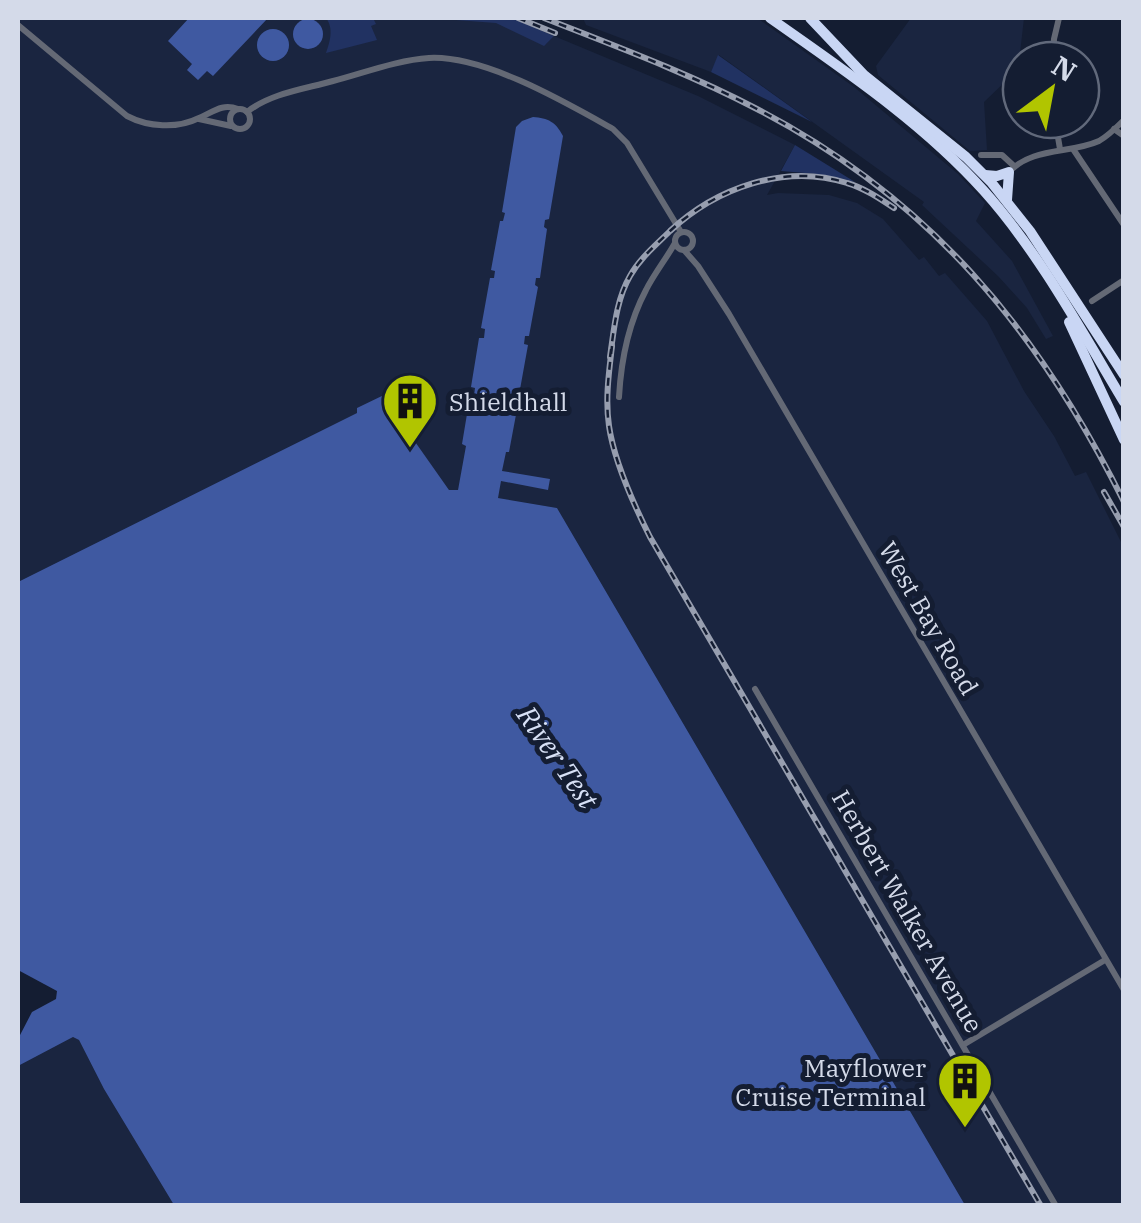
<svg xmlns="http://www.w3.org/2000/svg" width="1141" height="1223" viewBox="0 0 1141 1223" font-family="'IBM Plex Serif',serif">
<rect width="100%" height="100%" fill="#141d32"/>
<g fill="#1a2540">
<polygon points="18,18 496,18 519,27 546,44 554,36 698,96 795,145 767,195 778,193 829,195 857,203 883,219 919,260 924,257 939,276 945,273 987,321 1024,391 1054,436 1075,476 1086,472 1123,546 1123,1205 965,1205 557,508 498,498 462,472 458,490 449,490 398,419 386,394 357,413 18,582"/>
<polygon points="583,18 757,18 854,87 958,174 985,203 976,221 1012,261 1053,336 1046,339 1027,308 998,276 922,205 924,202 719,55 711,72 586,25"/>
<polygon points="911,18 1024,18 1019,62 1008,79 984,102 987,150 970,151 878,75 876,66"/>
<polygon points="73,1037 79,1040 104,1089 174,1205 18,1206 18,1066"/>
</g>
<g fill="#213262">
<path d="M326,18H373L376,24L371,26L377,40L326,53C330,42 334,28 326,18Z"/>
<polygon points="429,18 512,18 554,36 544,46 496,23"/>
<polygon points="718,55 812,122 711,72"/>
<polygon points="795,145 855,182 817,174 781,171"/>
</g>
<g fill="#3f59a1">
<polygon points="189,18 268,18 213,76 207,71 198,80 187,70 192,64 168,41"/>
<circle cx="308" cy="34" r="15"/>
<circle cx="273" cy="45" r="16"/>
<path d="M533,117C548,118 556,122 563,136L549,219L545,220L544,227L547,229L540,278H536L535,285L538,287L529,336H525L524,344L528,345L519,395H515L514,403L518,404L509,452H506L502,471L550,479L548,490L501,481L498,498L557,508L965,1205H174L104,1089L79,1040L73,1037L18,1066V1039L32,1012L56,999L57,991L18,970V582L357,413V408L386,394L399,419L449,490H458L466,446L462,444L470,396H474L475,388L471,387L479,338H484L485,329L481,328L490,278H494L495,271L491,270L500,221H503L505,213L502,212L516,127L522,121Z"/>
</g>
<g fill="none" stroke-linecap="round" stroke-linejoin="round">
<g stroke="#646975" stroke-width="6">
<path d="M18,25L127,116C148,127 177,129 199,118C213,112 222,103 238,109"/>
<polyline points="1053,60 1054,39 1059,18"/>
<circle cx="240" cy="119" r="10"/>
<path d="M247,112C271,93 305,89 333,81C364,73 397,60 429,58C484,55 565,102 613,129L627,143L681,232"/>
<polyline points="199,119 231,126"/>
<polyline points="1055,120 1060,149"/>
<polyline points="1114,129 1124,136"/>
<polyline points="1073,149 1124,225"/>
<polyline points="981,155 1002,155 1014,166"/>
<path d="M1009,172C1032,147 1070,154 1099,141C1108,136 1116,128 1124,120"/>
<circle cx="684" cy="241" r="9"/>
<polyline points="684,250 698,266 729,314 1124,990"/>
<polyline points="1092,301 1124,280"/>
<path d="M619,397C621,361 629,322 646,290C654,274 666,259 675,243"/>
<polyline points="755,689 1056,1206"/>
<polyline points="963,1045 1105,960"/>
</g>
<g stroke="#c9d6f4" stroke-width="10">
<path d="M770,18C844,70 923,123 984,191C1038,251 1082,332 1124,402"/>
<polyline points="810,18 864,75 966,157 991,182 1030,231 1124,375"/>
<polyline points="985,175 997,176 1009,172 1007,200"/>
<polyline points="1069,322 1124,440"/>
</g>
<g stroke="#979eaf" stroke-width="6">
<g id="rail">
<polyline points="518,18 555,33"/>
<path d="M544,18C615,46 688,73 755,108C928,197 1038,329 1124,502"/>
<path d="M612,346C609,372 605,399 609,426C614,461 634,505 650,537L1041,1206"/>
<path d="M610,357C614,330 616,300 630,276C640,258 656,245 670,231C716,188 785,163 847,183C864,188 879,198 894,208"/>
<polyline points="1104,492 1124,527"/>
</g>
</g>
<use href="#rail" stroke="#141d32" stroke-width="2.5" stroke-dasharray="8" stroke-linecap="butt"/>
</g>
<defs>
<g id="building-pin" transform="scale(2.875)"><path d="M0 17L-7.5 6A9.5 9.5 0 1 1 7.5 6Z" fill="#b1c500" stroke="#141d32"/><path d="M-4-6H4V6H1V3H-1V6H-4ZM-2.5-4.3h1.7v1.8h-1.7ZM.8-4.3h1.7v1.8H.8ZM-2.5-1h1.7V.8h-1.7ZM.8-1h1.7V.8H.8Z" fill="#111"/></g>
</defs>
<g fill-rule="evenodd">
<use href="#building-pin" x="410" y="401"/>
<use href="#building-pin" x="965" y="1081"/>
</g>
<g text-anchor="middle" dominant-baseline="central" stroke-width="10" stroke-linejoin="round" paint-order="stroke">
<g font-size="25" fill="#d4dae9" stroke="#141d32" text-anchor="start">
<text x="449" y="401">Shieldhall</text>
<text x="926" y="1067" text-anchor="end">Mayflower<tspan x="926" dy="29">Cruise Terminal</tspan></text>
</g>
<g font-size="25" fill="#d4dae9" stroke="#141d32">
<text transform="translate(929 618) rotate(60)">West Bay Road</text>
<text transform="translate(908 911) rotate(60)">Herbert Walker Avenue</text>
</g>
<g font-size="28" font-style="italic" fill="#d8e1f6" stroke="#141d32">
<text transform="translate(558 757) rotate(55)">River Test</text>
</g>
</g>
<rect width="1141" height="1223" fill="none" stroke="#d4dae9" stroke-width="40"/>
<g transform="translate(1051 90) rotate(32)"><circle r="48" fill="#141d32" stroke="#61697b" stroke-width="2.5"/>
<path d="M0-8L18 38L0 25L-18 38Z" fill="#b1c500"/>
<text y="-15" font-size="28" font-weight="bold" text-anchor="middle" fill="#d4dae9">N</text>
</g>
</svg>
